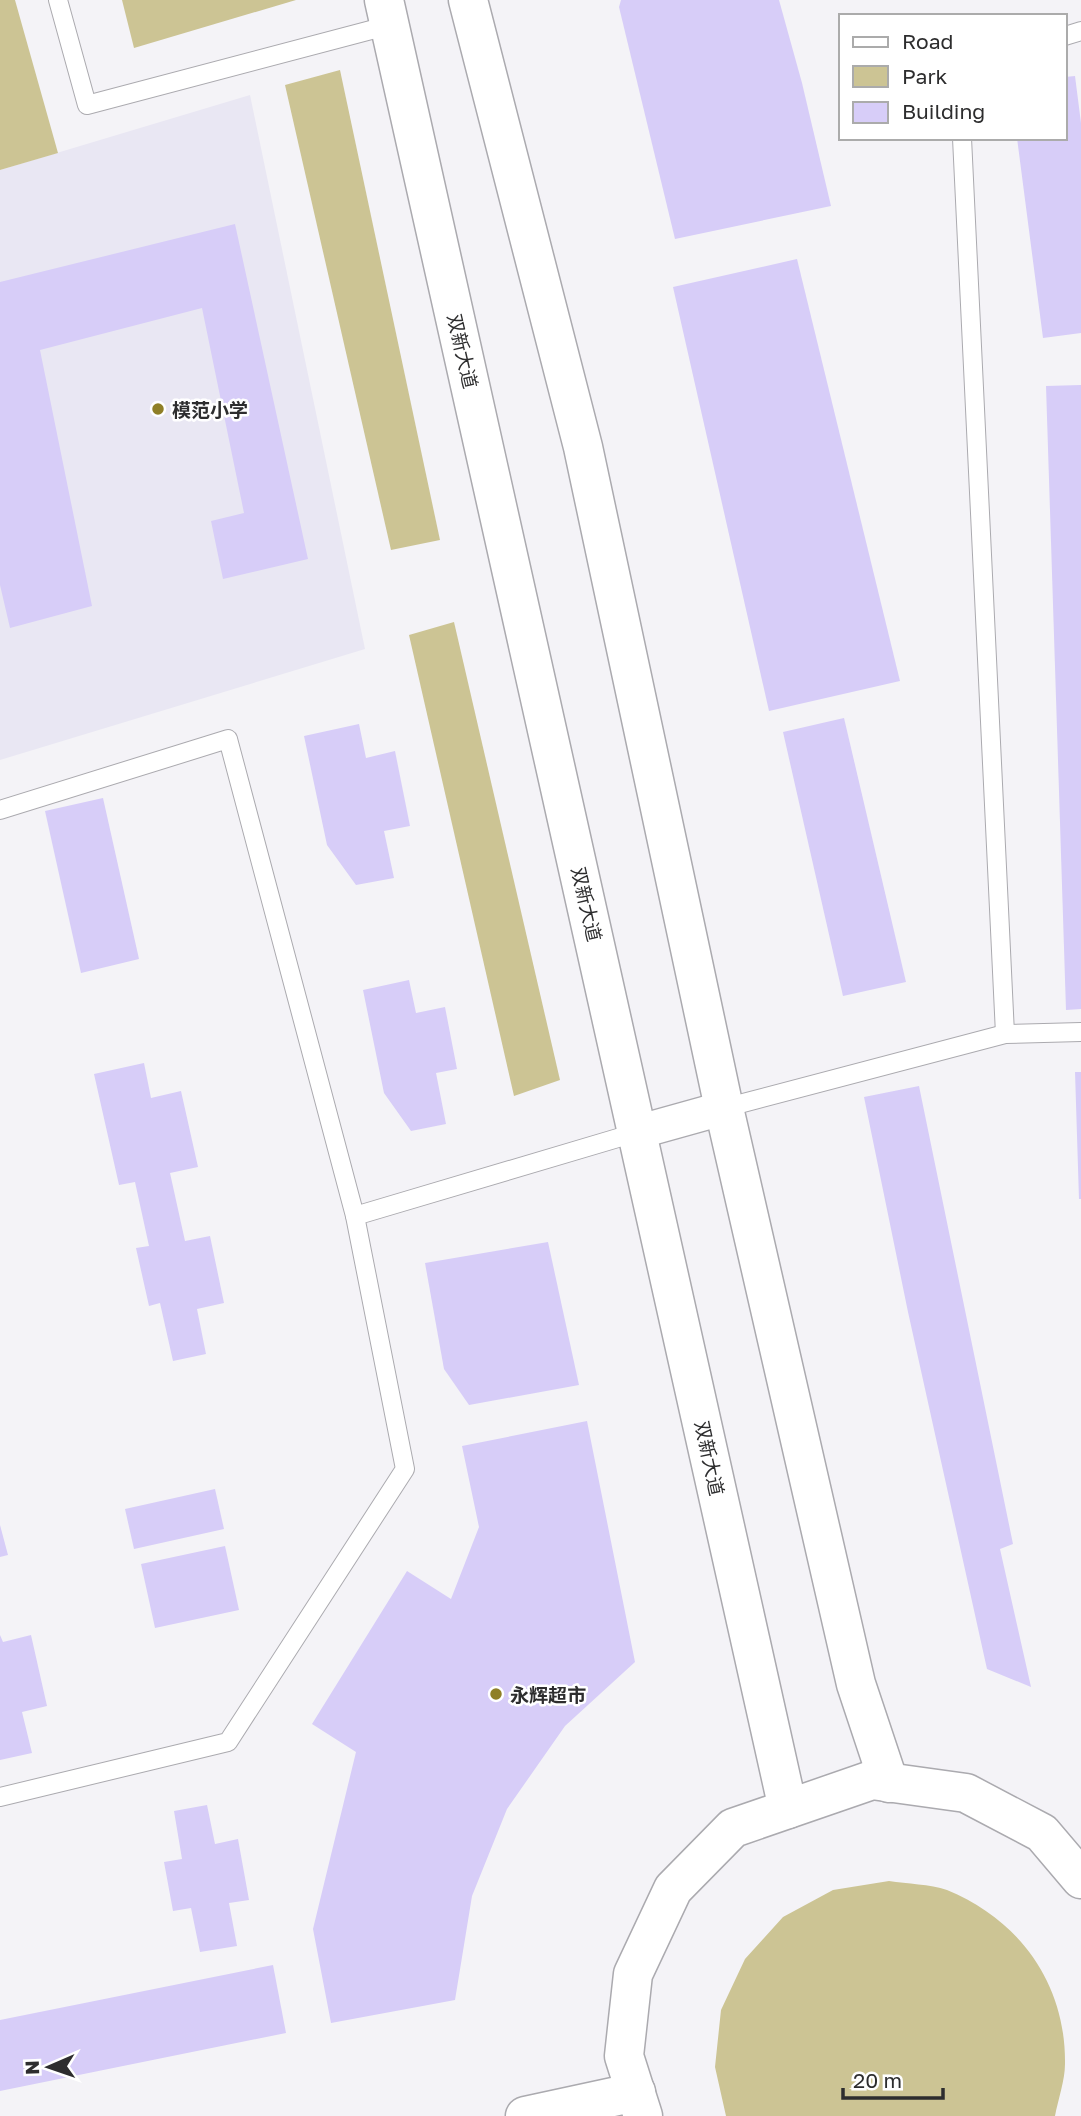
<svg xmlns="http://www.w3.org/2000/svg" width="1081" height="2116" viewBox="0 0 1081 2116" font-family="'Golos Text','Noto Sans SC',sans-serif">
<rect width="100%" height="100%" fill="#f4f3f7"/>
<polygon fill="#e9e7f3" points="250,95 365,649 0,760 0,170"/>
<g fill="#ccc494">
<polygon points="0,0 15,0 58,153 0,170"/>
<polygon points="122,0 296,0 134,48"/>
<polygon points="340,70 440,540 391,550 285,85"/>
<polygon points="454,622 560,1080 514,1096 409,635"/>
<path d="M889,1881C907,1884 930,1884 947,1890C1020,1920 1066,1984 1065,2064C1065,2080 1058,2100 1055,2116H726L715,2067L721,2010L745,1959L783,1917L833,1890Z"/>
</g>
<g fill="#d7cdf8">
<polygon points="621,0 779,0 802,83 831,206 675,239 619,7"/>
<polygon points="1075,76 1081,123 1081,333 1043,338 1017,138 1065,138 1065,77"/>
<polygon points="235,224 308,559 223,579 211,521 244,513 202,308 40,350 92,606 10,628 0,585 0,282"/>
<polygon points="797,259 900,681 769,711 673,287"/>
<polygon points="1081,385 1081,1009 1066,1010 1046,386"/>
<polygon points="844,718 906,982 843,996 783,732"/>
<polygon points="359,724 366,758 395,751 410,826 384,831 394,878 356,885 327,845 304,736"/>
<polygon points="103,798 139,959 81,973 45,811"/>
<polygon points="409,980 416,1013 445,1007 457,1069 436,1073 446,1124 411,1131 384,1093 363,990"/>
<polygon points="144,1063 151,1098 181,1091 198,1167 170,1173 185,1241 210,1236 224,1303 197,1309 206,1354 173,1361 160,1303 149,1306 136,1248 149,1246 135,1182 119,1185 94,1074"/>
<polygon points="1075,1072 1081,1072 1081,1199 1079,1199"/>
<polygon points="919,1086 1013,1544 1000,1549 1031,1687 987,1669 908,1312 864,1097"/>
<polygon points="548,1242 579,1385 469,1405 444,1369 425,1263"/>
<polygon points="587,1421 635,1662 565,1726 507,1809 472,1896 455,2000 331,2023 313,1929 356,1752 312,1724 407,1571 451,1599 479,1527 462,1446"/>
<polygon points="215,1489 224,1529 134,1549 125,1509"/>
<polygon points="0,1525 8,1555 0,1557"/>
<polygon points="225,1546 239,1610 155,1628 141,1564"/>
<polygon points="0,1635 3,1642 31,1635 47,1706 22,1712 32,1753 0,1760"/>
<polygon points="207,1805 215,1844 238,1839 249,1900 229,1903 237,1946 200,1952 191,1908 173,1911 164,1862 182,1859 174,1811"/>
<polygon points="273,1965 286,2033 0,2091 0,2020"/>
</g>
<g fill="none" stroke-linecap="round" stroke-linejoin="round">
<g stroke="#abaaaf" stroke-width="20">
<g id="service">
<polyline points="58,0 87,105 390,25"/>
<polyline points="1065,36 1081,31"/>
<polyline points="962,138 1005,1034"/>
<polyline points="0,810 228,739 355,1216"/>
<polyline points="724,1108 1005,1034 1081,1032"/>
<polyline points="0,1797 228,1742 405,1469 355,1216 638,1132"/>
</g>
</g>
<g stroke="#abaaaf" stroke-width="36">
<polyline id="minor" points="638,1132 724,1108"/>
</g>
<g stroke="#abaaaf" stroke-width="41">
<g id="secondary">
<polyline points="384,0 788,1809"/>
<polyline points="468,0 583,447 724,1108 856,1684 889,1783"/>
<polyline points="525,2116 636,2092"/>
<polyline points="643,2116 624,2056 633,1974 673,1889 733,1828 872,1780 966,1793 1042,1833 1081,1879"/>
</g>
</g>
<use href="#service" stroke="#fff" stroke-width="18"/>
<use href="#minor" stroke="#fff" stroke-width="33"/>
<use href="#secondary" stroke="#fff" stroke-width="38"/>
</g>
<g fill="#8f7f26" stroke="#fff" stroke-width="2.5">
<circle cx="158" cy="409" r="7"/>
<circle cx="496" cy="1694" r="7"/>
</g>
<g text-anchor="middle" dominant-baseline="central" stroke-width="5" stroke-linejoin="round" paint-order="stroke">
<g font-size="19" fill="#2d2d2e" stroke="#fff">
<text transform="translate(463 351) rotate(77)">双新大道</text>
<text transform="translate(587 904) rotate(77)">双新大道</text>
<text transform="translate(710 1458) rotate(78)">双新大道</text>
</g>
<g font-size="19" font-weight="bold" fill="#2d2d2e" stroke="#fff" text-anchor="start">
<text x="172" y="409">模范小学</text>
<text x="510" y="1694">永辉超市</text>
</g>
</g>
<rect x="839" y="14" width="228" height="126" fill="#ffffff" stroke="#ababab" stroke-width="2"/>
<rect x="853" y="37" width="35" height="10" fill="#ffffff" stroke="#ababab" stroke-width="2"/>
<text x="902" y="49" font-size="21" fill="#2d2d2e">Road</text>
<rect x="853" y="66" width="35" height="21" fill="#ccc494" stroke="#ababab" stroke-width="2"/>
<text x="902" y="84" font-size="21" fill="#2d2d2e">Park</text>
<rect x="853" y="102" width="35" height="21" fill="#d7cdf8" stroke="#ababab" stroke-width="2"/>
<text x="902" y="119" font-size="21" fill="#2d2d2e">Building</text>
<g transform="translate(49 2067) rotate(268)" stroke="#ffffff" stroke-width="5" paint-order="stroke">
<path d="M0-5L12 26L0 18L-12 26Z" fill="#2d2d2e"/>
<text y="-10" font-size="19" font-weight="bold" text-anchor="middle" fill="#2d2d2e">N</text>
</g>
<path d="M843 2088v10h100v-10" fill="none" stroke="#2d2d2e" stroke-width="3.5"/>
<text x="853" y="2088" font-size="21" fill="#2d2d2e" stroke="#ffffff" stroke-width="5" paint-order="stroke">20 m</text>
</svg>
